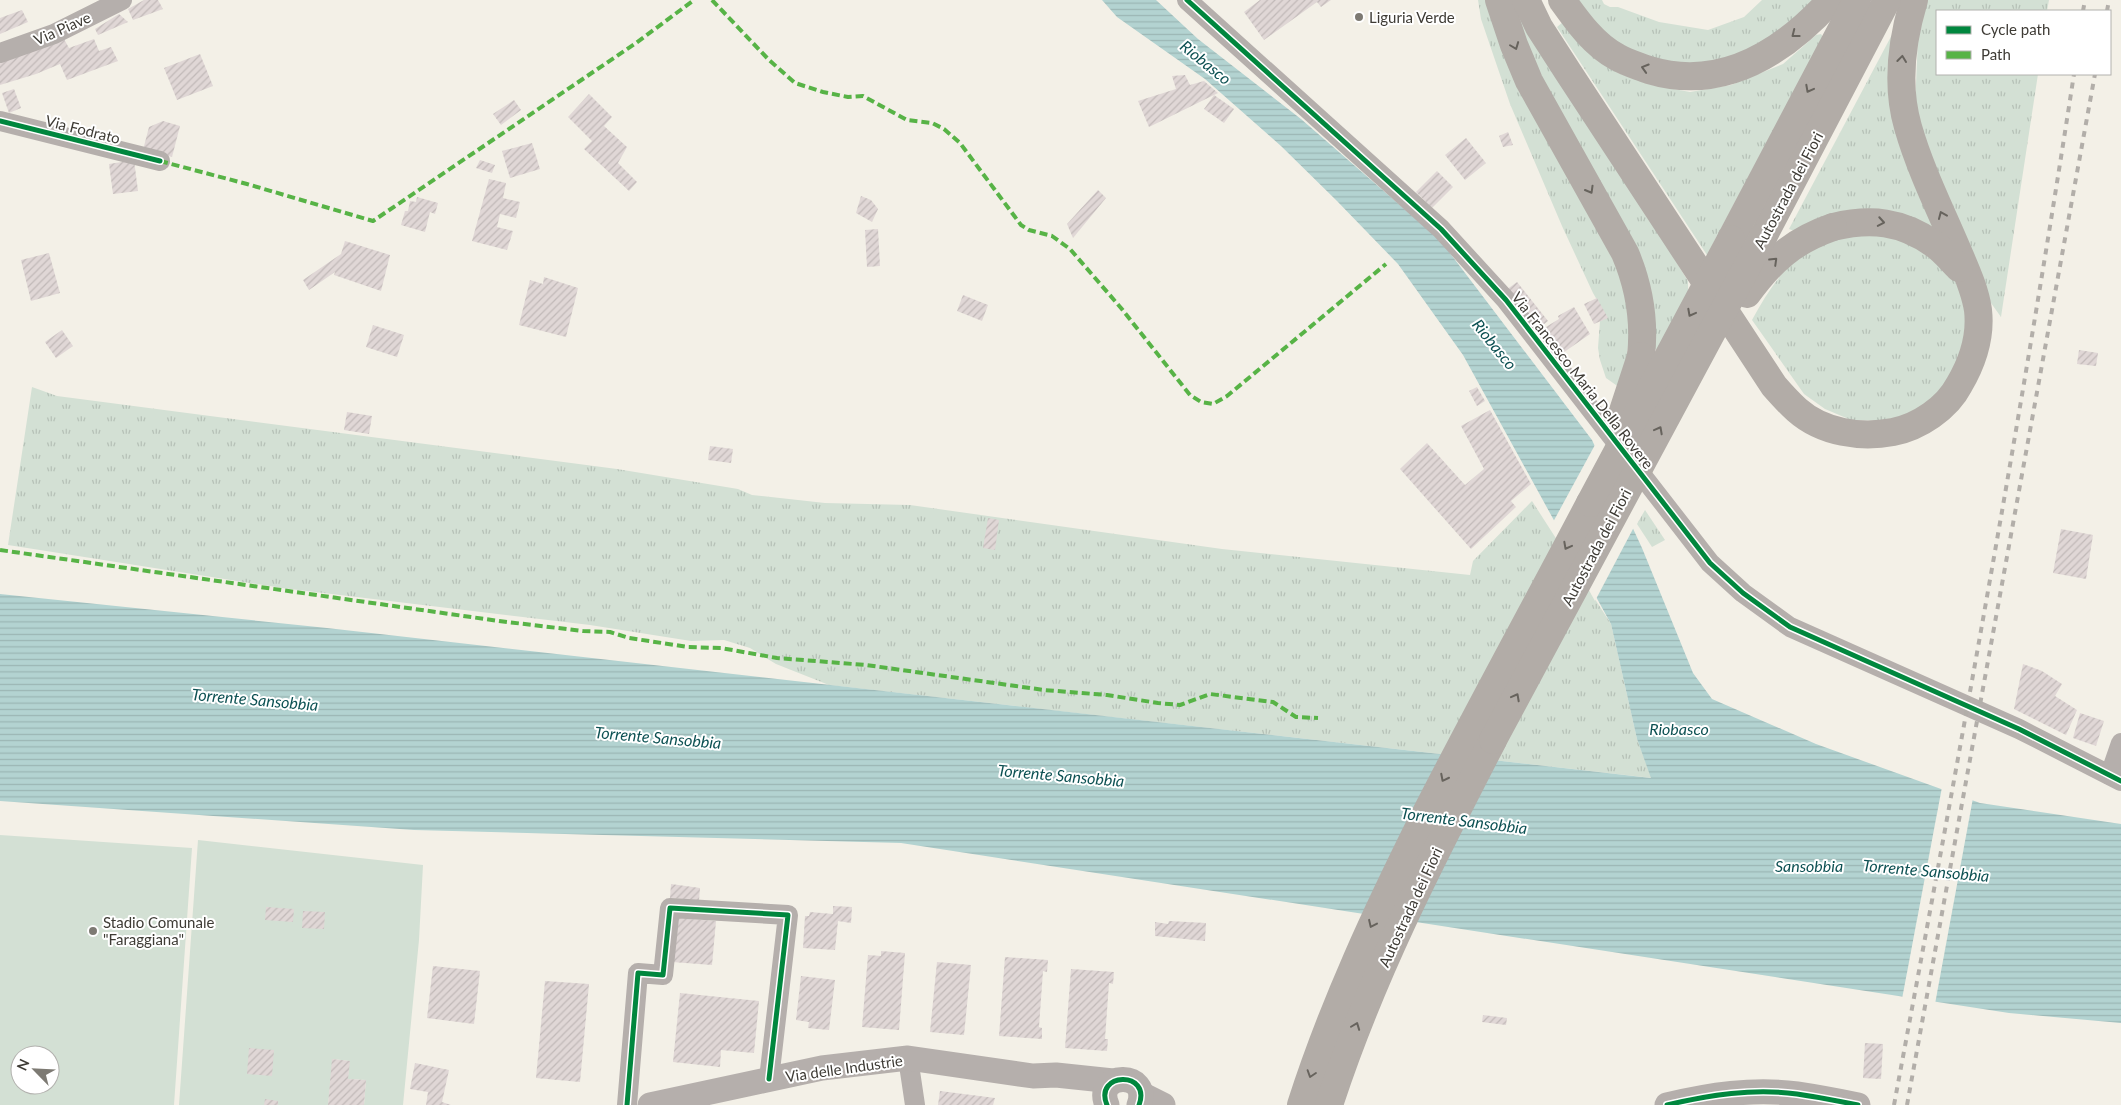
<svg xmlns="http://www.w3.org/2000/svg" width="2121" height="1105" viewBox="0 0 2121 1105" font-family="Lato,sans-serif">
<defs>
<pattern id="grass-tufts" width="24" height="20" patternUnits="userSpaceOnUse" patternTransform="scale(1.25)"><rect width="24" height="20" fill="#d3e0d4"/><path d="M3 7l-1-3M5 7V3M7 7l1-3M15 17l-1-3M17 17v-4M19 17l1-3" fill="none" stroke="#b6c1b7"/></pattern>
<pattern id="water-rules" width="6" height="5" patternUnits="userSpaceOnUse" patternTransform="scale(1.25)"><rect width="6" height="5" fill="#b3d3d1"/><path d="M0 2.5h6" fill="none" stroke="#9bb6b4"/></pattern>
<pattern id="building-hatch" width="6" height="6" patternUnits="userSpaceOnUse" patternTransform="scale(1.25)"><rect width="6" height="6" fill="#e0d7d6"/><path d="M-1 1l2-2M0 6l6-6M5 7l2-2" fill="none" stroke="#c1b9b8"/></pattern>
</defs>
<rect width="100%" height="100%" fill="#f3f0e7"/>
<g fill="url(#grass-tufts)">
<polygon points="1478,0 1490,0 1605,234 1632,311 1623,390 1606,378 1600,360 1598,348 1600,321 1607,317 1593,293 1562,226 1510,104 1481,19"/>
<polygon points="1578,0 1602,0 1604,4 1610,7 1618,7 1659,22 1708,30 1744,17 1762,0 1821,0 1757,52 1689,70 1619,46 1595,23"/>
<polygon points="1927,0 2049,0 2047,11 1937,11 1937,74 2038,74 2001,317 1991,303 1939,187 1915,108 1918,37"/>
<polygon points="1522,10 1688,281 1688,291 1658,350 1652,348 1527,54 1515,15"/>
<polygon points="1563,22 1597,60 1618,73 1652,85 1690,92 1731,85 1783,64 1816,35 1821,34 1823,37 1707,255 1557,27"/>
<polygon points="1895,29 1937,224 1934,232 1797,232 1789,229"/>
<path d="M1857,233L1909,240L1952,275L1966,303L1969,337L1962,368L1922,412L1891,421L1851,420L1825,409L1804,394L1752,320C1769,289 1789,257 1823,241C1833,237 1846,236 1857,233Z"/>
<polygon points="32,387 57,396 617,469 738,489 752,495 825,503 910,505 1222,549 1470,575 1473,561 1532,501 1611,624 1637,739 1652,778 829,685 776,664 750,648 724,640 691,641 590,625 282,588 8,545"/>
<polygon points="1645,510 1665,540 1652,547 1637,524"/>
</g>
<g fill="#d3e0d4" fill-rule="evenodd">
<path d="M0,835L192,848L174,1105H0ZM20,1055H50V1085H20Z"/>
<polygon points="198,840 423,865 419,940 403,1105 364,1105 366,1080 348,1079 349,1061 333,1059 328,1105 179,1105"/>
</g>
<polygon fill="url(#water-rules)" points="1102,0 1156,0 1198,39 1301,119 1440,240 1592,440 1642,548 1693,673 1712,699 1816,744 1980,803 2121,824 2121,1023 2009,1013 901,843 414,830 0,801 0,594 327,628 1651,778 1637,739 1611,624 1463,355 1398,264 1337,201 1281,146 1205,79 1117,17"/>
<g fill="#f3f0e7">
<polygon points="1596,443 1634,527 1595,601 1552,524"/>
<polygon points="1942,787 1973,798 1935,1004 1902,999"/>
</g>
<g fill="url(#building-hatch)">
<polygon points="158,0 163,9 133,20 128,9 144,0"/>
<polygon points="1260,0 1331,0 1321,7 1317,2 1264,40 1244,12"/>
<polygon points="22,10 28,22 0,34 0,18"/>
<polygon points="119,14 128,22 98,35 95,29"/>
<polygon points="64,39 69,48 94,39 99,51 111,47 118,61 67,80 60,64 36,74 0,85 0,62"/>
<polygon points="200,54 213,86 177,100 164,68"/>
<polygon points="1185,75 1190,85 1204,81 1218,93 1149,127 1138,101 1176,89 1172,76"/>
<polygon points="14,89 21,108 9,113 2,93"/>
<polygon points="589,94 612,117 604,126 627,147 618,163 637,182 629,191 584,149 592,141 568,117"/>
<polygon points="1214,95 1234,109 1224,123 1204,109"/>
<polygon points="514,100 521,110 501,125 493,114"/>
<polygon points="163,121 180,126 172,157 143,150 149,127"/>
<polygon points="1508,132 1513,145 1503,147 1499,136"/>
<polygon points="1466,138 1486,163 1465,180 1445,155"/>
<polygon points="532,143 540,169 510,178 502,151"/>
<polygon points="134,160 138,191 113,194 109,164"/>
<polygon points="480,160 495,165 492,173 476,168"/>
<polygon points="1437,171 1453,187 1432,208 1416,192"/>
<polygon points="489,179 506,183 503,198 520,202 516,218 500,214 497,227 513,231 507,250 472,241"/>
<polygon points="1098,190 1106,198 1073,238 1067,224"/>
<polygon points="861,196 871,200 878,209 872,222 856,213"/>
<polygon points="417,197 438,203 435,214 430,212 425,232 401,225 405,211 408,211 410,201 416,202"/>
<polygon points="878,229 880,266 867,267 865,230"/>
<polygon points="345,241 390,255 381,291 334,275 335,272 309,290 303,280 341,254"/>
<polygon points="49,253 60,293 31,301 21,260"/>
<polygon points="544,277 578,288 566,337 519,325 530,280 543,284"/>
<polygon points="1517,282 1548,321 1537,330 1506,290"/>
<polygon points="963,295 988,305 982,321 957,311"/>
<polygon points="1597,298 1608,318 1594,324 1584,304"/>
<polygon points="1574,307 1590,334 1557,357 1541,330 1559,319 1558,316"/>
<polygon points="373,325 404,335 397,357 366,347"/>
<polygon points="62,330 73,346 56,358 45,342"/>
<polygon points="2079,350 2098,353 2096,366 2077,364"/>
<polygon points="1477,387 1485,401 1477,406 1469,391"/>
<polygon points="1490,410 1531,484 1511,501 1516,507 1471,549 1400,469 1427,443 1465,485 1484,469 1461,426"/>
<polygon points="347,412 372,416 369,434 344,430"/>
<polygon points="710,446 733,449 731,463 708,460"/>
<polygon points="988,518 999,520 995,550 983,548"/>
<polygon points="2061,529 2093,535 2086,579 2053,573"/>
<polygon points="2023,664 2042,671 2062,684 2055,696 2077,710 2066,735 2014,709"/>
<polygon points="2080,713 2104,721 2096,746 2073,738"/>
<polygon points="671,884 700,888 699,901 670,898"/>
<polygon points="833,906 852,907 851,923 838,921 835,950 803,948 805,916 809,916 810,912 833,914"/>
<polygon points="266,907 294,909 293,922 265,920"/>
<polygon points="303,911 325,912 324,929 302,928"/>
<polygon points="676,918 716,921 712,965 672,962"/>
<polygon points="1169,921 1206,923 1205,941 1155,936 1155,922 1168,924"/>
<polygon points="881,951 905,953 899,1030 862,1027 868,955 881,956"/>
<polygon points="1005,957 1048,960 1047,972 1043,971 1039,1027 1042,1028 1042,1039 999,1036"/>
<polygon points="937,962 971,965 964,1035 930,1032"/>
<polygon points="433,966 480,971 474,1024 427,1018"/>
<polygon points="1071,969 1114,972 1113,984 1109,983 1105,1039 1108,1039 1107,1051 1065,1048"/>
<polygon points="801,976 835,980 829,1030 808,1028 809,1022 796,1020"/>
<polygon points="545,981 589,984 580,1082 536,1078"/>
<polygon points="680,993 759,1001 754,1053 721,1050 720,1067 673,1062"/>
<polygon points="1483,1015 1507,1018 1506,1025 1482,1022"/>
<polygon points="1865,1043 1883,1044 1881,1079 1863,1078"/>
<polygon points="249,1048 274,1050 272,1076 247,1074"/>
<polygon points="332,1059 350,1061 348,1079 366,1080 364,1105 328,1105"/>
<polygon points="415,1063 449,1070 442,1102 451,1105 426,1105 428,1092 410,1089"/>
<polygon points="940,1091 995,1098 993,1105 938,1105"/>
<polygon points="265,1099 278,1101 278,1105 264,1105"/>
</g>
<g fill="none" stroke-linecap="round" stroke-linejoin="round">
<g stroke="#b5afac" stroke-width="20">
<polyline points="1187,0 1441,229 1506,300 1710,563 1743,593 1790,627 2019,729 2121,781"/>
<polyline points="0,53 54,34 122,0"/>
<polyline points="0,121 160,161"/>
<polyline points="2110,775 2121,743"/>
<polyline points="908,1058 915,1105"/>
<polyline points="627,1105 638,973 663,975 670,908 788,915 769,1079"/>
</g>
<g stroke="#b5afac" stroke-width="25">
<polyline points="1141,1094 1163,1105"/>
<polyline points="650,1105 822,1068 908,1058 1033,1076 1056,1075 1113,1081"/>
<path d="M1107,1105C1093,1072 1152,1070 1139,1105"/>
<path d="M1667,1105C1709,1095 1753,1088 1797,1094C1817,1097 1838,1101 1858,1105"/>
</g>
<g stroke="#b2aca7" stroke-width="28">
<path d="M1499,0L1514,45L1529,81L1625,253C1639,286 1645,320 1641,356"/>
<path d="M1526,0L1539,27L1568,72L1774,386C1781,394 1789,403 1797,410C1823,433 1861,438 1893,432C1919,427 1947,408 1959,385C1972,363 1981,336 1978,310C1975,289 1965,268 1957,249C1940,209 1920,169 1908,127C1896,86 1902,40 1914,0"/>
<path d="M1562,0C1577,21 1594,45 1617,57C1627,63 1639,66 1649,70C1722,92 1783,53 1831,0"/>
<path d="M1833,227C1871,218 1901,221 1934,244C1943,250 1951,260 1959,268"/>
<polyline points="1763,237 1887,0"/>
<polyline points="1731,239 1857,0"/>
<path d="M1301,1105C1333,1005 1377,911 1424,817C1478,711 1535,608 1590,503"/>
<path d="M1329,1105C1371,976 1431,860 1493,740"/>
</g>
<g stroke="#b2aea9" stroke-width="4" stroke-dasharray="6 6" stroke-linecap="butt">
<polyline points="2083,11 2085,0"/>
<polyline points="2107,11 2109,0"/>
<path d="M1894,1105C1958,762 2021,419 2074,74"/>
<polyline points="1907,1105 2095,74"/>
</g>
<g stroke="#b2aca7" stroke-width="28">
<path d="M1747,294C1772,260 1793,241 1833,227"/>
<polyline points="1622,414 1641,356"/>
<polyline points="1590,503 1731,239"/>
<polyline points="1493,740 1763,237"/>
</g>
<g stroke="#57b346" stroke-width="4" stroke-dasharray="8 4" stroke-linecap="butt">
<polyline points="712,0 769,60 795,83 823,92 848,97 863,96 907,120 932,123 944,129 960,143 1021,225 1029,230 1052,236 1070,249 1121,308 1190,395 1201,402 1213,404 1227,396 1386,264"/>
<polyline points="160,161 247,184 373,221 636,43 694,0"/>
<polyline points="0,550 499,621 583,631 610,632 629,638 688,647 721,648 777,658 866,665 1044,690 1107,695 1158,703 1180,705 1210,694 1273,702 1296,717 1318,718"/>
</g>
<g stroke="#fff" stroke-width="8">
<g id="cycleway">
<polyline points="1187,0 1441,229 1506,300 1710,563 1743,593 1790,627 2019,729 2121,781"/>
<polyline points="0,121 160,161"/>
<polyline points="627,1105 638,973 663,975 670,908 788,915 769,1079"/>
<path d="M1107,1105C1093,1072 1152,1070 1139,1105"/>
<path d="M1667,1105C1709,1095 1753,1088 1797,1094C1817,1097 1838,1101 1858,1105"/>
</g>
</g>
<use href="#cycleway" stroke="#00873e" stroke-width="5"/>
</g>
<defs><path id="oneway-chevron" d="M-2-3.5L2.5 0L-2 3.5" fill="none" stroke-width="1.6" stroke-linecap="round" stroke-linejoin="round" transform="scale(1.25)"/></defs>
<g stroke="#67635d">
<use href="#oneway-chevron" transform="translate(1795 34) rotate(142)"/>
<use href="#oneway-chevron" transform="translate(1515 46) rotate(69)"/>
<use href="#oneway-chevron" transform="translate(1902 59) rotate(-83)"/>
<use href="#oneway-chevron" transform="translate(1645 68) rotate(-163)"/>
<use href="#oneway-chevron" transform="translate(1809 89) rotate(118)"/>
<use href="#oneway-chevron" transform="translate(1590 190) rotate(60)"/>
<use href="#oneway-chevron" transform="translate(1942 215) rotate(-113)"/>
<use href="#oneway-chevron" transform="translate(1881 222) rotate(10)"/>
<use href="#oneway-chevron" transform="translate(1774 261) rotate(-44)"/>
<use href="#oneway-chevron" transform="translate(1691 313) rotate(118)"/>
<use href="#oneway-chevron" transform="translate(1659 430) rotate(-62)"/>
<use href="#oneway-chevron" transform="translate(1567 546) rotate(118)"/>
<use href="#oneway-chevron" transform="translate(1516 697) rotate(-62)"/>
<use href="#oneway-chevron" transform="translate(1444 778) rotate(117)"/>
<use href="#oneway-chevron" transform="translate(1372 924) rotate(115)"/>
<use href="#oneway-chevron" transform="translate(1356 1026) rotate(-69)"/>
<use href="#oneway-chevron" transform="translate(1311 1074) rotate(108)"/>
</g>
<g fill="#7d7a73" stroke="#fff" stroke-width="2">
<circle cx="1359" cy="17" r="5"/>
<circle cx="93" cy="931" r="5"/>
</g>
<g text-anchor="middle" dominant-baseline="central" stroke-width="4" stroke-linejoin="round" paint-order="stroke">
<g font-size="15" fill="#3e3b35" stroke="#fff" text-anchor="start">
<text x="1369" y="17">Liguria Verde</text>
<text x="103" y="922">Stadio Comunale<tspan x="103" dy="17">"Faraggiana"</tspan></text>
</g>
<g font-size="15" fill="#3e3b35" stroke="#fff">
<text transform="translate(62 28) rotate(-24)">Via Piave</text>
<text transform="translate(83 129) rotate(14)">Via Fodrato</text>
<text transform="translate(1788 190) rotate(-62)">Autostrada dei Fiori</text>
<text transform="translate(1583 380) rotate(52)">Via Francesco Maria Della Rovere</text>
<text transform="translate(1596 547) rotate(-62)">Autostrada dei Fiori</text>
<text transform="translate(1410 907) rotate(-65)">Autostrada dei Fiori</text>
<text transform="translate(844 1068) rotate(-8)">Via delle Industrie</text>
</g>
<g font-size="16" font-style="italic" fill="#0d5153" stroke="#fff">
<text transform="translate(1206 62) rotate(39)">Riobasco</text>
<text transform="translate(1495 344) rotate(51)">Riobasco</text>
<text transform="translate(255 699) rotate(5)">Torrente Sansobbia</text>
<text x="1679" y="728">Riobasco</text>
<text transform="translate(658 737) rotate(5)">Torrente Sansobbia</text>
<text transform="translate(1061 775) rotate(5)">Torrente Sansobbia</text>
<text transform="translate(1464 820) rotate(7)">Torrente Sansobbia</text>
<text x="1809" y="865">Sansobbia</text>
<text transform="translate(1926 870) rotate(5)">Torrente Sansobbia</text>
</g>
</g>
<rect x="1936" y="10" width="175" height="65" fill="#ffffff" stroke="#b2b1ae"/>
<rect x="1946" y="26" width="25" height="8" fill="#00873e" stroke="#b2b1ae"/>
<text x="1981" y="35" font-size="15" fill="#3e3b35">Cycle path</text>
<rect x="1946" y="51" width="25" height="8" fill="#57b346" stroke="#b2b1ae"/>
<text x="1981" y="60" font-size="15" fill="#3e3b35">Path</text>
<g transform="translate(35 1070) rotate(294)"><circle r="24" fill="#ffffff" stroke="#b2b1ae"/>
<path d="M0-4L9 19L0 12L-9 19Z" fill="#7d7a73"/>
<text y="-8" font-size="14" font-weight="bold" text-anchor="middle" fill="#3e3b35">N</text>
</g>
</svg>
